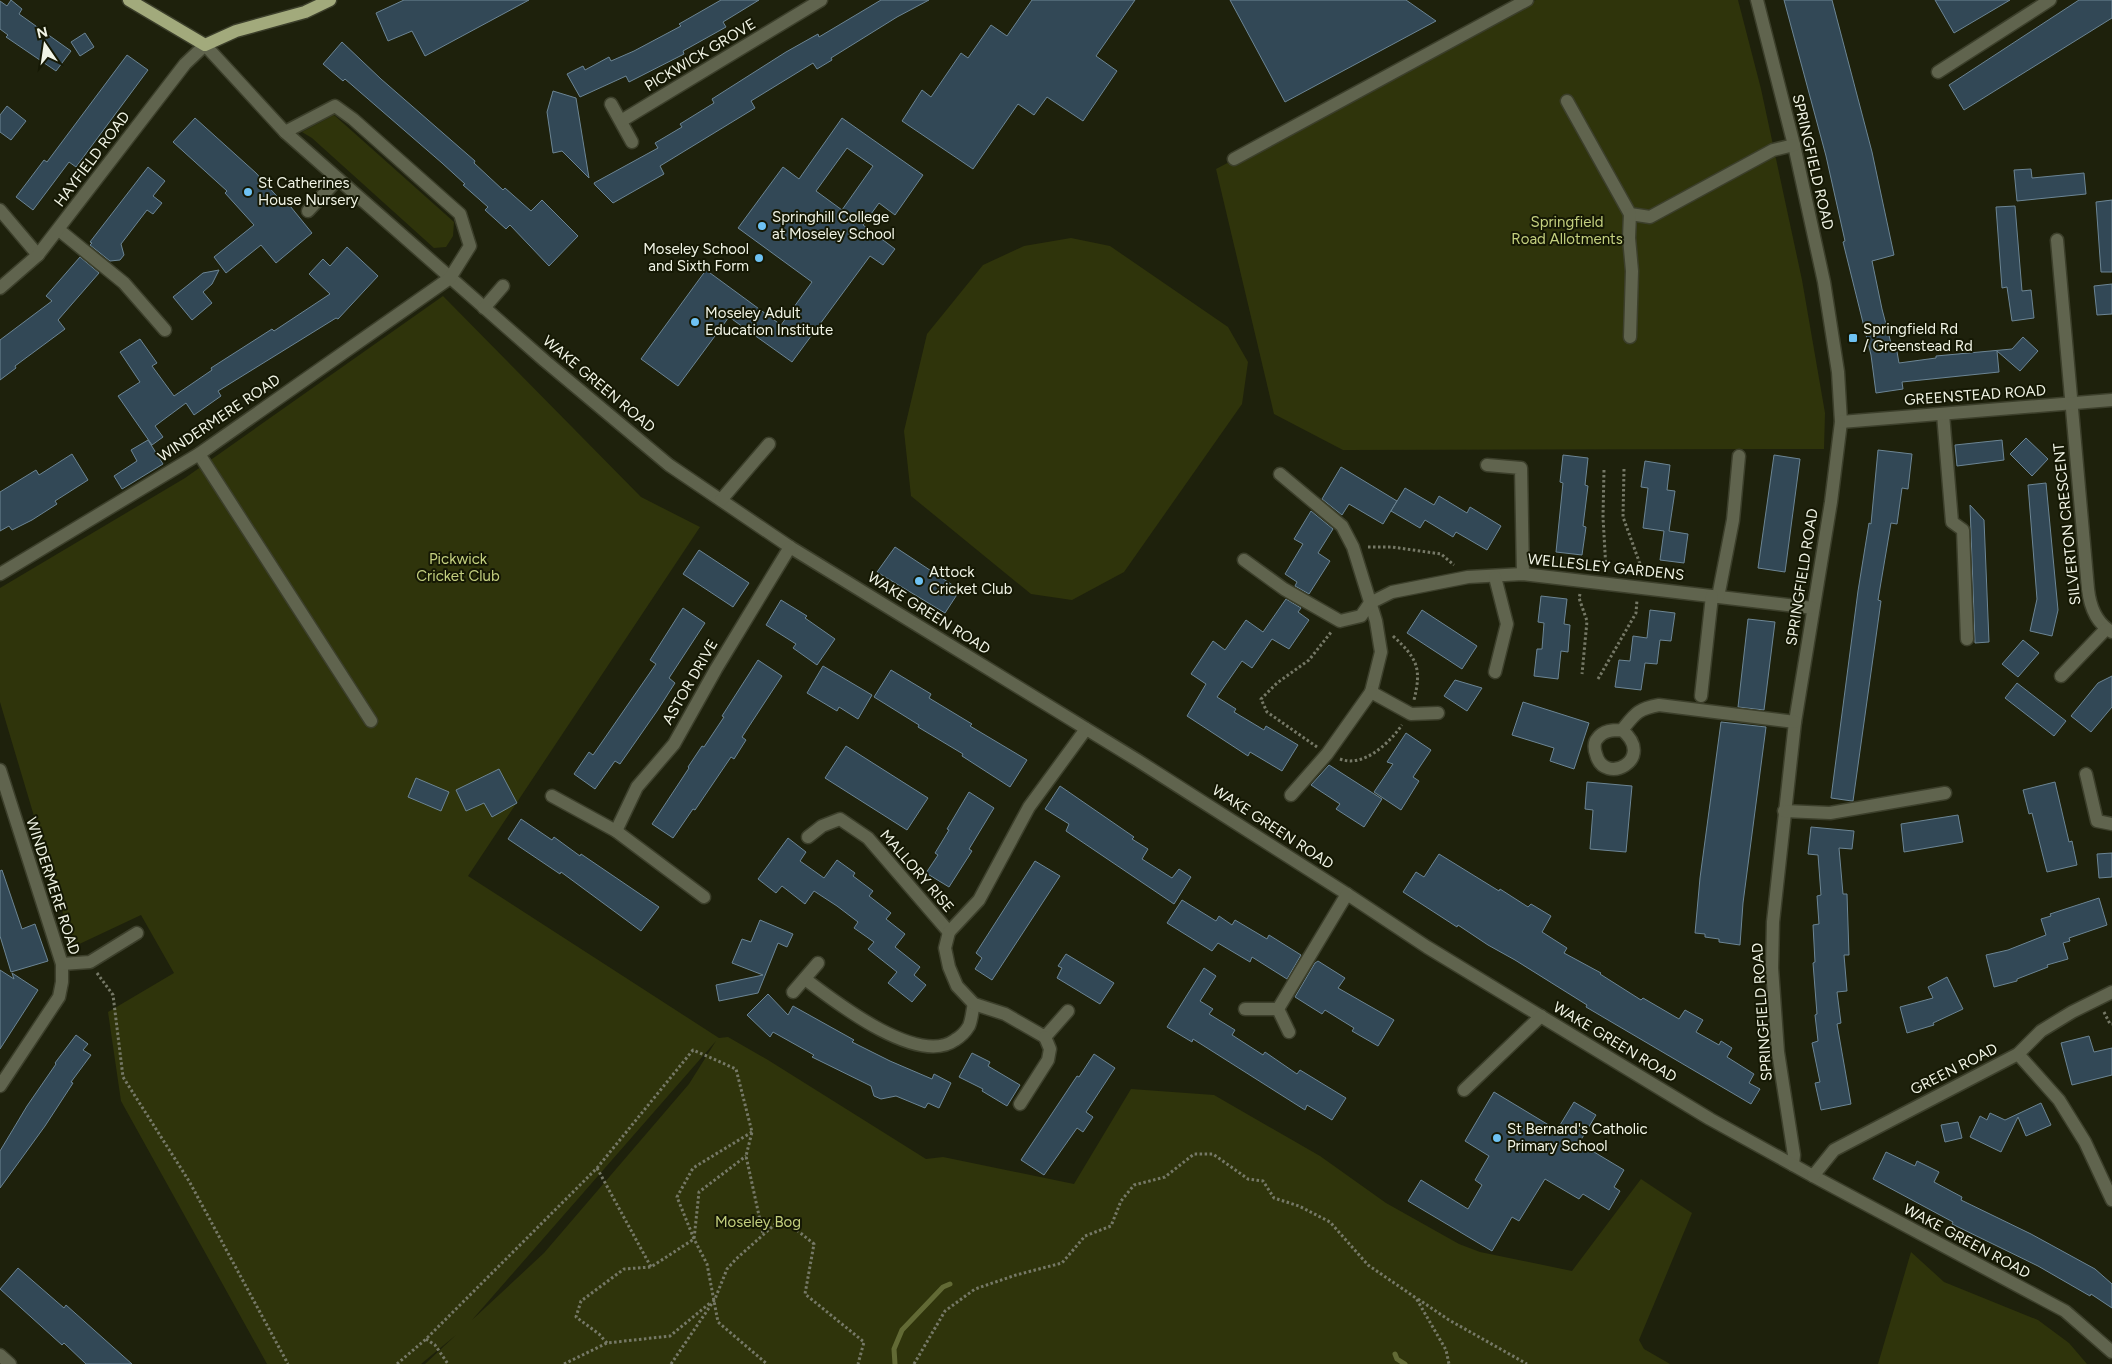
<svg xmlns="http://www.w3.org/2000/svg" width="2112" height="1364" viewBox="0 0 2112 1364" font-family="Figtree,sans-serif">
<rect width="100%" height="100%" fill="#1e210c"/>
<g fill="#2f340b" fill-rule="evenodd">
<polygon points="1536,0 1738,0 1761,89 1802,280 1825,413 1824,449 1343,450 1274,414 1216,169"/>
<polygon points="334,115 454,222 453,236 446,247 434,248 312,138 302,132"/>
<polygon points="1071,238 1110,246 1228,327 1248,362 1242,404 1124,572 1072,600 1031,594 911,496 904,431 927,334 983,265 1024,246"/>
<path d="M443,296L641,497L700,527L468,876L719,1038L728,1037L768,1060L926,1159L943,1157L1074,1184L1131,1089L1214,1095L1320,1156L1386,1203L1459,1244L1480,1252L1572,1271L1641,1179L1692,1213L1639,1340L1644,1349L1670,1364H425L456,1335L421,1364H267L121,1101L108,1012L174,973L141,915L73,947L0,702V588L185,478ZM716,1041L689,1084L544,1253L472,1320Z"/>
<polygon points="1911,1252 1944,1282 2038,1320 2069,1343 2087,1364 1878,1364"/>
</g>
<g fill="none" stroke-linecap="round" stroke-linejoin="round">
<g stroke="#626a35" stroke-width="5">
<polyline points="1395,1354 1397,1359 1405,1364"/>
<polyline points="895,1364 894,1349 902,1330 943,1287 950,1284"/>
</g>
</g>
<g fill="#324856" stroke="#6c8594" fill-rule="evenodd">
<polygon points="11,0 22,9 19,14 71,51 56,71 6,37 8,35 0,29 0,1 7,6"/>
<polygon points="404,0 529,0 425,56 412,31 388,41 376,13"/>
<polygon points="721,0 759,0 723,22 726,27 683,51 684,54 629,82 626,76 580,97 567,74 583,66 585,70 609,57 611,61 634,51 681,26 679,24"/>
<polygon points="881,0 929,0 897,17 831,58 832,60 817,69 813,63 751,101 755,108 660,166 664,174 613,203 595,185 594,183 658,148 655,143 682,127 680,124 714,103 712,99 786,52 818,34 819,37"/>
<polygon points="1032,0 1135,0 1096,56 1117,71 1083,121 1047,97 1034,115 1018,104 973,169 902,121 922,90 931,97 961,53 968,58 991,25 1007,36"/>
<polygon points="1230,0 1406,0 1436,21 1285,102"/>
<polygon points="1784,0 1832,0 1872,152 1894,255 1872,261 1882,309 1892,347 1896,346 1899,363 1936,358 1936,356 2012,349 2023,337 2038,351 2020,371 1997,351 1999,372 1902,382 1903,389 1876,393 1871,355 1843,242 1845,241 1826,156"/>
<polygon points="1935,0 2010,0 1954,33"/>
<polygon points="2079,0 2112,0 2112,18 1964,110 1949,85"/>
<polygon points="85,33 94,47 80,56 71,42"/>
<polygon points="342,42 381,79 475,161 474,163 503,190 505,188 531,211 542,200 578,236 549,266 510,225 506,229 485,210 488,207 463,185 465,184 442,163 345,79 343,81 323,64"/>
<polygon points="127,55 148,70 76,167 69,162 33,210 16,197 44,160 47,162"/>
<polygon points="553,91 576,98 589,178 562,151 553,153 547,112"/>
<polygon points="7,106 26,121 11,140 0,132 0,115"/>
<polygon points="195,118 256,173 283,203 286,201 312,233 276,263 261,245 226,273 214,257 254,225 225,193 227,191 173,142"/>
<path d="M842,118L923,175L895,215L879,203L863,225L895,249L883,265L870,256L792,362L729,317L678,386L641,359L706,270L781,325L812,282L738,228L783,167L799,179ZM847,148L873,166L842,210L816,191Z"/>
<polygon points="148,167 165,181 153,196 162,203 153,214 147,210 121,244 124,255 120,260 110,261 90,245 92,243 90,242"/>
<polygon points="2031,169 2032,178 2084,173 2086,194 2017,201 2014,170"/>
<polygon points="2112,200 2112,272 2101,272 2096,202"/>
<polygon points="2015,206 2022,291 2031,290 2034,318 2012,321 2007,287 2002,288 1996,207"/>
<polygon points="347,247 378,276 338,319 336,318 218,391 221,396 194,415 186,403 155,426 163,437 152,445 118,396 140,382 120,352 140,339 157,363 152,366 174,396 212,370 211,368 272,329 274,331 330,294 309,274 323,259 330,266"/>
<polygon points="80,257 99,273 58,320 65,329 15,366 16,368 0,380 0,340 52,301 46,296"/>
<polygon points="219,270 212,284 203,292 212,303 192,320 173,297 203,273"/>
<polygon points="2112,284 2112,314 2097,315 2094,286"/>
<polygon points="2026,438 2048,459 2032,476 2010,454"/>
<polygon points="148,440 163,464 122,489 114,476 137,461 131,450"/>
<polygon points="2002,440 2004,460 1957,466 1955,445"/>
<polygon points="1878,450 1912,454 1908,489 1902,488 1897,524 1891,523 1878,600 1881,601 1853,801 1852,801 1831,798 1858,591 1869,523 1871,524"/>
<polygon points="72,454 88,480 55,501 57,504 32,520 12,530 9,526 0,531 0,492 36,470 39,475"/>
<polygon points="1563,455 1588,458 1585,485 1588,486 1583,526 1586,527 1582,555 1556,552 1563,483 1560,482"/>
<polygon points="1774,455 1800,459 1785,572 1758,568"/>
<polygon points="1645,461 1670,465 1667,490 1675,491 1669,531 1688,534 1684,563 1660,560 1664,531 1643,528 1648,488 1641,487"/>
<polygon points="1341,467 1397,501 1383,524 1349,504 1342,515 1322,499"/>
<polygon points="2046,483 2058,610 2052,636 2030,631 2037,599 2028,485"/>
<polygon points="1405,488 1434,505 1439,496 1467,513 1470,507 1501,526 1487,550 1456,532 1453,537 1425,520 1420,528 1391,511"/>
<polygon points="1970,505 1984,520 1989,642 1975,643"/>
<polygon points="1311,511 1333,529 1318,553 1330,561 1309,594 1295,586 1297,582 1285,574 1303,544 1294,539"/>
<polygon points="895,547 960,590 945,613 877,572"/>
<polygon points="699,550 749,583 733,607 683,574"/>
<polygon points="1541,596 1567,599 1564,624 1570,625 1568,652 1561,651 1558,679 1534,676 1537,649 1542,649 1544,623 1538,622"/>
<polygon points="1286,599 1301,608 1298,612 1309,620 1289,649 1272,639 1252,668 1242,661 1217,697 1236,709 1234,712 1264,730 1266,726 1298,745 1282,771 1250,752 1248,756 1187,716 1206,684 1191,674 1213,641 1225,650 1246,620 1263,632"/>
<polygon points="781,600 807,616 805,618 835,639 817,665 793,648 796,644 766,625"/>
<polygon points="683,608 705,623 669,678 675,683 657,711 620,764 615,761 595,789 574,774 589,752 593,755 656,664 650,660"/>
<polygon points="1422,610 1477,646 1462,669 1407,633"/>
<polygon points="1650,610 1675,613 1671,641 1660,640 1657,664 1645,663 1641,690 1615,687 1619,660 1630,661 1633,636 1647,638"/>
<polygon points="1748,619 1775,622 1764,710 1738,707"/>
<polygon points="2023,640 2039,653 2018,677 2002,664"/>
<polygon points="758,660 782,676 742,737 746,740 734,759 731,757 695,810 693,809 673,838 652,824 689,768 688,767 702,746 704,747 724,717 722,716"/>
<polygon points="823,666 872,695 858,719 839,707 837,711 807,693"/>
<polygon points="891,670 931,694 929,698 972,724 970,726 1027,760 1010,787 962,756 963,754 918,727 919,725 874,697"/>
<polygon points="2112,676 2112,707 2091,732 2071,716 2098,683"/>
<polygon points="1455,680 1482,688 1467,711 1444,696"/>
<polygon points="2017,683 2066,721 2054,736 2005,698"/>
<polygon points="1523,702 1589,723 1574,769 1550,761 1554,748 1512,735"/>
<polygon points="1721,722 1766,727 1743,903 1740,945 1719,942 1719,939 1705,937 1705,934 1695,933 1700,878"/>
<polygon points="1406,733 1431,750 1413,777 1419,781 1401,810 1374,792 1393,764 1387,762"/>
<polygon points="846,746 928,798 907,830 825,778"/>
<polygon points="1329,765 1382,799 1364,827 1336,809 1340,804 1311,785"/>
<polygon points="499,769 517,803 492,817 484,803 466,811 456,790"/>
<polygon points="416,778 449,792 441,811 408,797"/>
<polygon points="1587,782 1632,786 1626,852 1590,849 1593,810 1585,809"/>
<polygon points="2055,782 2069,842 2072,841 2077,865 2047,872 2032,813 2029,814 2023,790"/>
<polygon points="1060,786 1134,837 1132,839 1148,849 1142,859 1172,878 1179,869 1191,877 1174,904 1066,831 1069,824 1045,809"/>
<polygon points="969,792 994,808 969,849 972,851 949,887 926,873 938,855 935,853 949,830 947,829"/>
<polygon points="1958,815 1963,842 1904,852 1901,824"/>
<polygon points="521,819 552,840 554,837 580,856 581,854 659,907 641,931 561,872 560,874 508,839"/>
<polygon points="1811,827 1854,831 1852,849 1839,848 1843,894 1847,894 1849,955 1844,955 1847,991 1837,992 1841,1023 1837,1024 1851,1104 1821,1110 1815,1083 1820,1082 1812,1043 1818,1041 1815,1015 1817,1014 1813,963 1815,962 1813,925 1819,924 1817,896 1821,895 1818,855 1808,854"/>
<polygon points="788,838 806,852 800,861 824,878 837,860 855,873 853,876 873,891 869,896 891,913 886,919 905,934 895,947 920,967 914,975 926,985 912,1002 888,983 897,972 868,949 874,942 854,928 858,922 837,906 814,891 805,904 782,886 776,893 758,879"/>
<polygon points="2112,853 2112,877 2099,878 2097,854"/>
<polygon points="1439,854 1499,891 1500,889 1528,907 1531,904 1551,916 1542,932 1567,948 1564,953 1601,973 1600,974 1641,1000 1643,998 1679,1019 1685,1010 1703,1020 1696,1032 1719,1045 1721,1041 1732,1048 1727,1057 1754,1074 1749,1083 1760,1089 1751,1104 1586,1007 1587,1005 1515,960 1488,945 1458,925 1457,927 1403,892 1416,872 1424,877"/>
<polygon points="1035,861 1060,876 992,980 975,969 982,958 976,953"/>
<polygon points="2,870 22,929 35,924 48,961 11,972 0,936 0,871"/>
<polygon points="2099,898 2107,925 2069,938 2070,941 2063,943 2068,959 2047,965 2048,967 2017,979 2017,981 1994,987 1986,955 2008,950 2046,935 2041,919 2051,916 2050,914"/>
<polygon points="1182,900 1216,921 1219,916 1232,925 1235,920 1267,939 1269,935 1301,955 1287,979 1252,957 1250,962 1218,943 1212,951 1167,923"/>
<polygon points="760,920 793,934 787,947 778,943 758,993 719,1001 716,985 763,975 732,963 742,939 751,942"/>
<polygon points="1066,954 1114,983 1100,1004 1057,978 1062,968 1058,966"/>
<polygon points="1318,961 1345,978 1338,988 1394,1020 1378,1046 1352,1031 1354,1028 1325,1010 1322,1014 1295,997 1315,963"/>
<polygon points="1204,968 1216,976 1200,1001 1213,1009 1209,1014 1235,1030 1232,1035 1263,1055 1265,1052 1297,1074 1300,1070 1346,1098 1332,1120 1307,1105 1305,1110 1193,1039 1192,1042 1167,1027"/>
<polygon points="0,970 14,979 12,973 38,990 0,1049"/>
<polygon points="1947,977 1963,1009 1933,1023 1934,1025 1907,1033 1900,1007 1933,998 1928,987"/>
<polygon points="768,994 788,1015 793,1006 854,1040 852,1042 890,1061 932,1079 934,1074 951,1083 939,1108 928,1103 925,1108 896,1096 881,1099 874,1096 871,1086 812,1057 814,1055 773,1032 770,1037 747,1015"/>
<polygon points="76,1035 88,1044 83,1050 91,1055 71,1082 73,1083 45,1126 0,1188 0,1151 27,1106 56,1064 55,1063"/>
<polygon points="2089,1036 2094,1052 2112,1048 2112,1075 2072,1085 2061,1043"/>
<polygon points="972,1053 990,1062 988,1066 1020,1085 1007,1106 982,1091 983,1089 959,1077"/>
<polygon points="1094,1054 1115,1068 1086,1112 1093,1117 1083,1132 1077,1128 1044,1175 1021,1160 1077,1076 1079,1077"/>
<polygon points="1494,1092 1557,1130 1574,1102 1596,1115 1579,1143 1624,1170 1614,1187 1620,1191 1609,1210 1583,1194 1579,1199 1545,1179 1519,1221 1512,1217 1492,1251 1408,1201 1421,1180 1468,1209 1482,1185 1475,1180 1489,1156 1465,1141"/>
<polygon points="2041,1103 2051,1125 2026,1136 2018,1117 2001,1152 1970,1137 1980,1116 1987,1120 1990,1113 2005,1120"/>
<polygon points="1958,1122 1962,1138 1945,1142 1941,1125"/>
<polygon points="1886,1152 1915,1166 1917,1161 1939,1172 1934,1182 1962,1197 1961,1200 2031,1234 2095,1269 2112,1284 2112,1308 2091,1294 2090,1296 2038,1266 1952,1224 1953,1222 1873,1179"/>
<polygon points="18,1268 64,1308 66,1305 132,1364 86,1364 64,1343 62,1345 0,1289"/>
</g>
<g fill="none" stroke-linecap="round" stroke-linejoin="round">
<g stroke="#3c3f2b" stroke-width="15">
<g id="minor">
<polyline points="1757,0 1794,145 1824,282 1838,372 1841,422 1831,502 1795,722 1773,922 1772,968 1778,1052 1794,1155 1793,1165"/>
<polyline points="1938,72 2050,0"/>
<polyline points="1567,101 1630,214 1650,217 1773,150 1794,145"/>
<polyline points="611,104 632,142"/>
<polyline points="621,121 821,0"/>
<polyline points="1234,159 1527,0"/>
<polyline points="0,210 38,255"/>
<polyline points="308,211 338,179"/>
<polyline points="59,230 124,283 165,330"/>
<path d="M2057,240L2088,589C2090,607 2096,623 2112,632"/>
<polyline points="0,288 38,255 185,64 205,45 285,132 545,361 669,465 790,547 1137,760 1347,894 1427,947 1710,1119 1813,1176 2065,1311 2112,1352"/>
<polyline points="484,308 503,286"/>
<polyline points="1630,337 1632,271 1629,238 1630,214"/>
<polyline points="1943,414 1952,522 1963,530 1967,639"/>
<polyline points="1841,422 2112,400"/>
<polyline points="199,454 371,721"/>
<polyline points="1487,465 1521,468 1523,574"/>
<polyline points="1280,474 1342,526 1353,547 1376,621 1381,652 1371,692 1411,714 1438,713"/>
<polyline points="721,500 769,444"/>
<polyline points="1244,560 1284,589 1340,621 1361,616 1370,603 1392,592 1468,577 1523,574 1813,608"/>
<polyline points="0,574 199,454 450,278 470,246 460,214 353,119 335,106 285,132"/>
<polyline points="1495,577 1507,624 1495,672"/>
<polyline points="1718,597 1733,520 1739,456"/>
<polyline points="2061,676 2106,629"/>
<polyline points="1701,696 1712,596"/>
<path d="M1622,730C1657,759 1604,787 1596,754C1594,749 1594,742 1597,739C1603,730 1613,730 1622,730C1635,714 1637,709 1659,705L1795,722"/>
<polyline points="0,770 62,964 62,982 59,997 0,1086"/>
<polyline points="2086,774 2097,821 2112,824"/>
<polyline points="1291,795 1327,754 1371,692"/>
<polyline points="552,796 616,831 637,787 674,744 716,669 790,547"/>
<polyline points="1784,811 1830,813 1945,793"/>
<polyline points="616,831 704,897"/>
<polyline points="808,837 822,826 840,819 868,838 949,932"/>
<polyline points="62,964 90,962 137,933"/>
<path d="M805,979C834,1001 918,1067 955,1040C960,1037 966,1031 969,1026C972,1019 972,1011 974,1004"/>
<polyline points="793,992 818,963"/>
<polyline points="1245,1009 1278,1009"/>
<polyline points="1068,1011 1045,1037 1005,1014 974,1004 957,986 949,967 945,948 949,932 979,900 1029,807 1086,729"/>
<polyline points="1289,1032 1278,1009 1347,894"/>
<polyline points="2018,1054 2059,1100 2085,1142 2112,1200"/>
<polyline points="1464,1090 1541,1016"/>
<polyline points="1020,1104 1048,1060 1050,1049 1045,1037"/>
<polyline points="1813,1176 1834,1150 2018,1054 2041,1031 2072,1012 2112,992"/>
<polyline points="0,1355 10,1364"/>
</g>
</g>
<g stroke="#3c3f2b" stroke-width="15">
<polyline id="major" points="129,0 205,45 236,31 305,12 330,0"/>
</g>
<g stroke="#767967" stroke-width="3" stroke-dasharray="2.5 2.5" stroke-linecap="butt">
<polyline points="1624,469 1623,517 1644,575"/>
<polyline points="1604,470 1603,517 1606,570"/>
<polyline points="1368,547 1392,547 1441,554 1454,565"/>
<polyline points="1580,594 1579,598 1587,621 1582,674"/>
<path d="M1393,636C1417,658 1422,668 1414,700"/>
<polyline points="1598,679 1636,613 1637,600"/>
<polyline points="1317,747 1267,712 1261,699 1277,683 1309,660 1332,631"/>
<path d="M1340,759C1364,768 1389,743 1402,725"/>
<polyline points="97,973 113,995 123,1077 189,1181 288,1364"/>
<polyline points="2104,1012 2110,1024 2112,1024"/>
<polyline points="752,1132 693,1168 677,1197 694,1239 707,1264 718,1322 767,1364"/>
<polyline points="597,1168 651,1267"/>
<polyline points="1418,1299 1449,1320 1527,1364"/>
<polyline points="426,1339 435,1345 448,1364"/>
<polyline points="607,1343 599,1334 576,1317 581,1301 624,1269 651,1267 694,1239 699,1192 746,1156"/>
<polyline points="397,1364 426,1339 597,1168 693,1050 736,1069 752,1132 746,1156 763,1234"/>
<polyline points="564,1364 607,1343 670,1336 710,1303"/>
<polyline points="671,1364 715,1299 727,1269 736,1259 782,1218 814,1244 805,1294 864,1342 858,1364"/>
<polyline points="914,1364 945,1311 975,1289 1016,1275 1062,1263 1085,1236 1111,1226 1121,1201 1134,1185 1165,1177 1194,1154 1213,1154 1248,1179 1263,1181 1274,1198 1299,1206 1330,1222 1368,1265 1416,1298 1446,1350 1449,1364"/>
</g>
<use href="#minor" stroke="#60644e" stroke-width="12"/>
<use href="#major" stroke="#a2aa7c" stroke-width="12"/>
</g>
<g fill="#6ec2f3" stroke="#151804" stroke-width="2">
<circle cx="248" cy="192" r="5"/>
<circle cx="762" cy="226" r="5"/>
<circle cx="759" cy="258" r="5"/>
<circle cx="695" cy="322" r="5"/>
<rect x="1848" y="333" width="10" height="10" rx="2.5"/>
<circle cx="919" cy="581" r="5"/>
<circle cx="1497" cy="1138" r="5"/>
</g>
<g text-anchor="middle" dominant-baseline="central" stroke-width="4" stroke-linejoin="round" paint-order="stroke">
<g font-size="15" fill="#f1f4e6" stroke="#151804">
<text transform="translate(700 55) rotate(-31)">PICKWICK GROVE</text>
<text transform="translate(92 159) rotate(-53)">HAYFIELD ROAD</text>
<text transform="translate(1813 162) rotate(77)">SPRINGFIELD ROAD</text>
<text transform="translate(599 384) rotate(40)">WAKE GREEN ROAD</text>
<text transform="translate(1975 395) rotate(-4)">GREENSTEAD ROAD</text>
<text transform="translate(219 418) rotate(-34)">WINDERMERE ROAD</text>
<text transform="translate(2067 524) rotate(-96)">SILVERTON CRESCENT</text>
<text transform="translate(1606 567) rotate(6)">WELLESLEY GARDENS</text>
<text transform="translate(1802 577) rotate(-81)">SPRINGFIELD ROAD</text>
<text transform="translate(929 613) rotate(32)">WAKE GREEN ROAD</text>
<text transform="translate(690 682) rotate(-60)">ASTOR DRIVE</text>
<text transform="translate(1273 827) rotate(33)">WAKE GREEN ROAD</text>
<text transform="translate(917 871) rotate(49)">MALLORY RISE</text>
<text transform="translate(53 886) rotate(72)">WINDERMERE ROAD</text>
<text transform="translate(1762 1012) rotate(-94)">SPRINGFIELD ROAD</text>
<text transform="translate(1615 1042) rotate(31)">WAKE GREEN ROAD</text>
<text transform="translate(1954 1069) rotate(-27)">GREEN ROAD</text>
<text transform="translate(1967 1241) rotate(28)">WAKE GREEN ROAD</text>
</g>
<g font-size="15" fill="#f1f4e6" stroke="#151804" text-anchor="start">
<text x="258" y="183">St Catherines<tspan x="258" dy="17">House Nursery</tspan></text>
<text x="772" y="217">Springhill College<tspan x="772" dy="17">at Moseley School</tspan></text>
<text x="749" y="249" text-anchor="end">Moseley School<tspan x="749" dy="17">and Sixth Form</tspan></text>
<text x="705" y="313">Moseley Adult<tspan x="705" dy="17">Education Institute</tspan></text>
<text x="1863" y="329">Springfield Rd<tspan x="1863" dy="17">/ Greenstead Rd</tspan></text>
<text x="929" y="572">Attock<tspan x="929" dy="17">Cricket Club</tspan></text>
<text x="1507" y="1129">St Bernard's Catholic<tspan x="1507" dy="17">Primary School</tspan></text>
</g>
<g font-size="15" fill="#c4d07f" stroke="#151804">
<text x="1567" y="222">Springfield<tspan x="1567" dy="17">Road Allotments</tspan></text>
<text x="458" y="559">Pickwick<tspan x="458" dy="17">Cricket Club</tspan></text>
<text x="758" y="1222">Moseley Bog</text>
</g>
</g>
<g transform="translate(45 45) rotate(347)" stroke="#151804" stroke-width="4" paint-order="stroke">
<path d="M0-4L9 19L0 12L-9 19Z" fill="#f1f4e6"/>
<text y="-8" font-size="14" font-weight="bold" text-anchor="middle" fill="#f1f4e6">N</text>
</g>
</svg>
